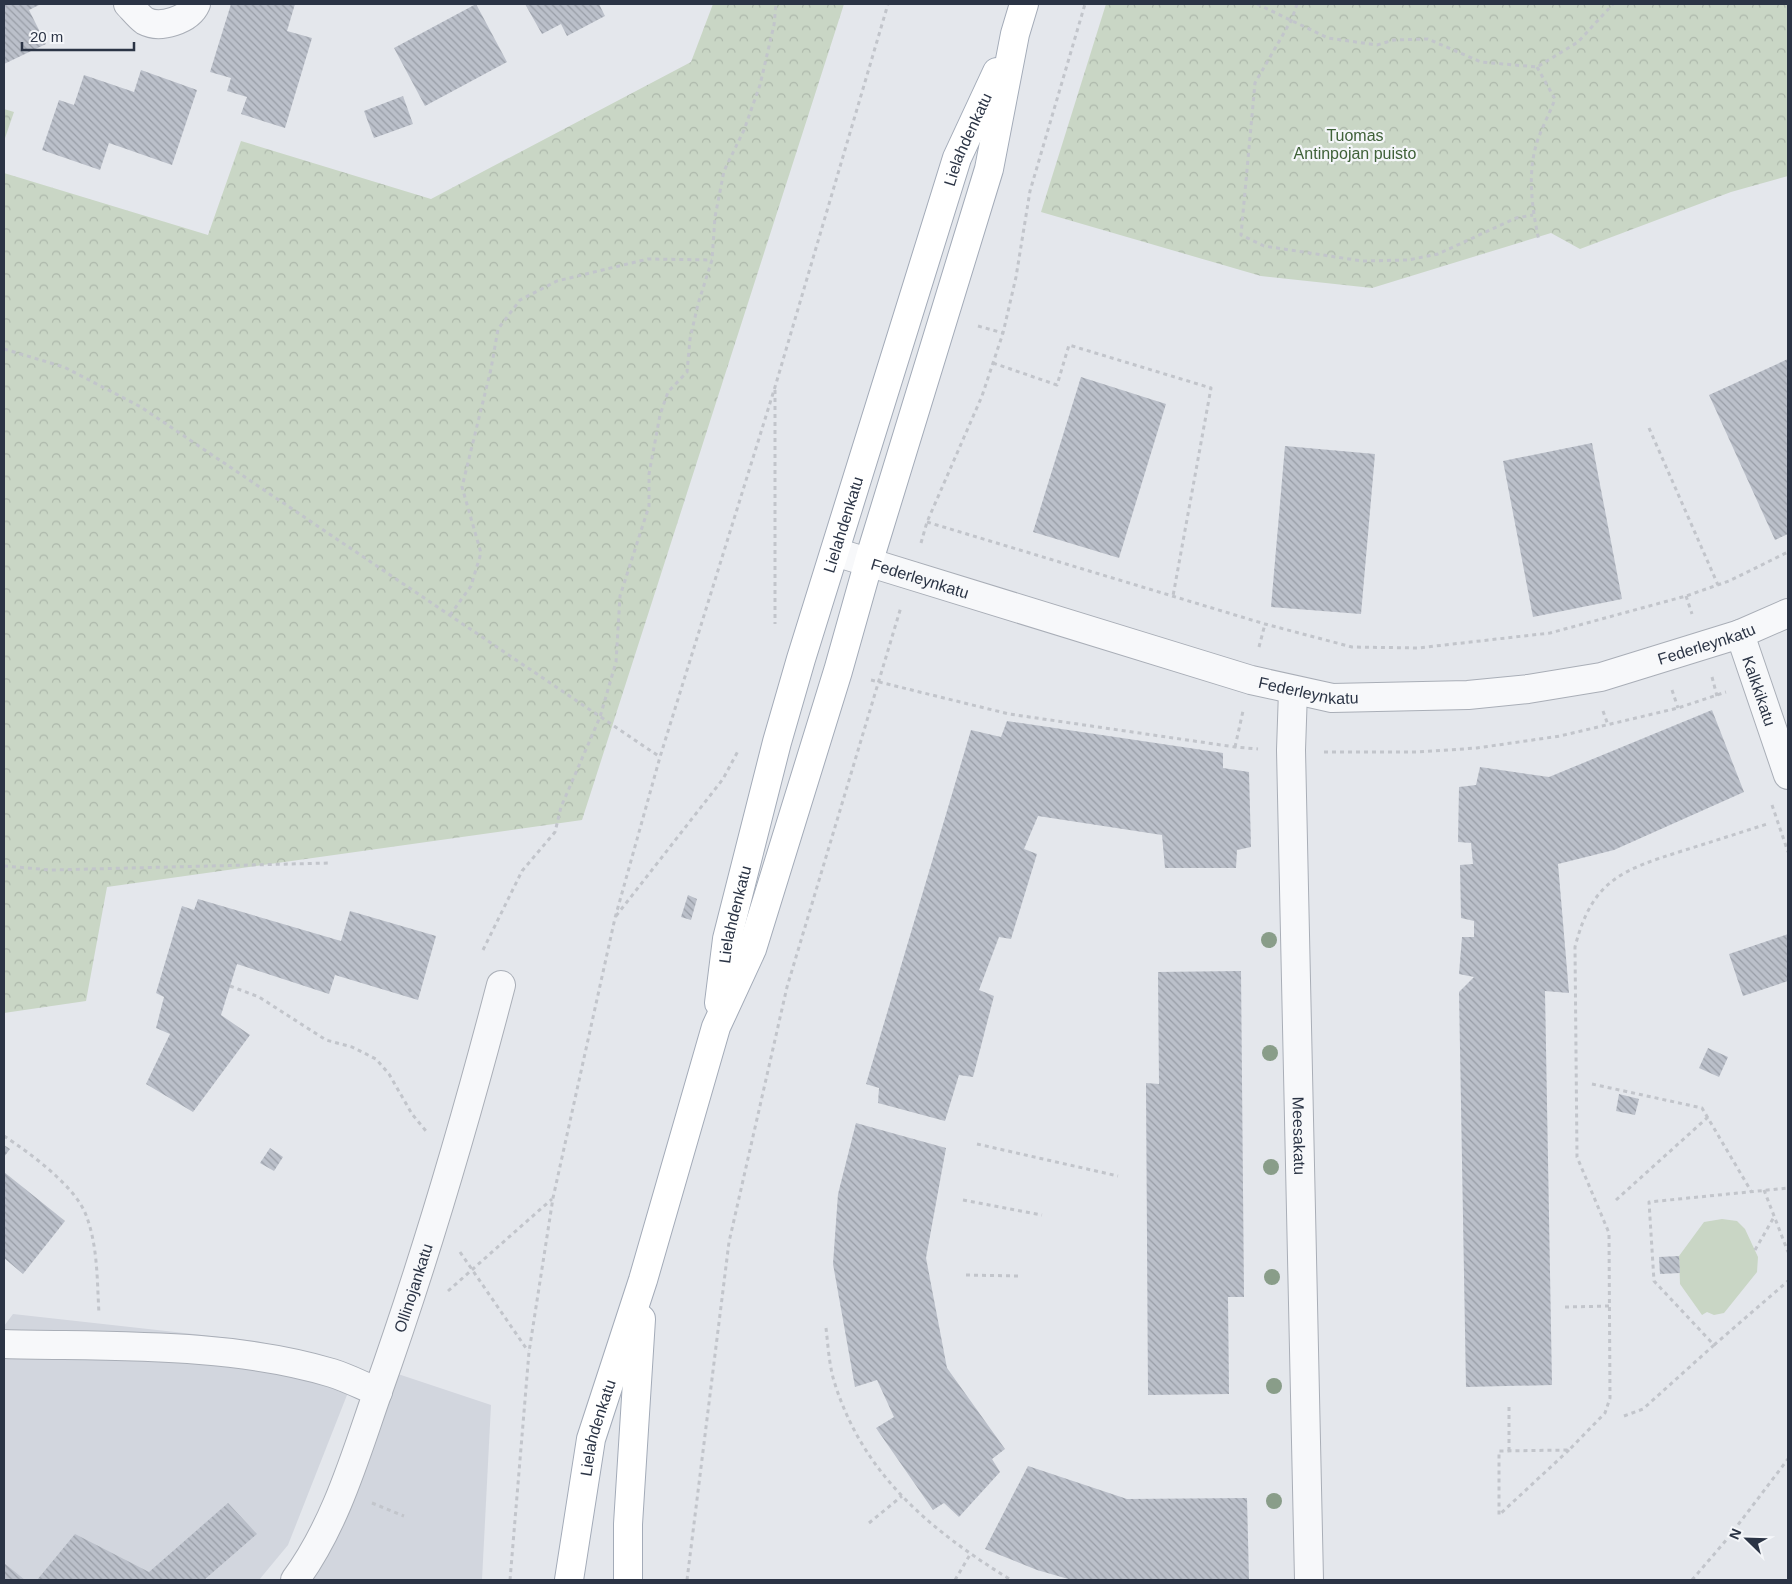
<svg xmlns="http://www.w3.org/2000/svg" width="1792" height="1584" viewBox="0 0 1792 1584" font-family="Helvetica,sans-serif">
<defs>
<pattern id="forest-crowns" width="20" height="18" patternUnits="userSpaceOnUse" patternTransform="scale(1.25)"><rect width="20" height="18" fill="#c9d6c5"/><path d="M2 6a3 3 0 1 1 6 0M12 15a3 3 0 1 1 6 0" fill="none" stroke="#adb8ab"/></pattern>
<pattern id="building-back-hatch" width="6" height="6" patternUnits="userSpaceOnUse" patternTransform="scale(1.25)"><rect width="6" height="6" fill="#bbc0ca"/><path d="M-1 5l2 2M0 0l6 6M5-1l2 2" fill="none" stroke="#989da6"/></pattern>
</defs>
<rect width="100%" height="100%" fill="#e4e7ec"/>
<g fill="#d2d6de">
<polygon points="13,1314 257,1341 358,1367 288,1545 259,1580 4,1580 4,1326"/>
<polygon points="395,1373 491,1405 482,1580 303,1580"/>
</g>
<polygon fill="#c9d6c5" points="1722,1219 1737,1221 1745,1229 1758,1257 1757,1272 1724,1313 1714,1315 1707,1312 1702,1315 1680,1284 1679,1256 1704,1222"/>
<g fill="url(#forest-crowns)">
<polygon points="713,4 844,4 582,820 107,887 86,1001 4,1013 4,173 208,235 241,141 431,199 691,62"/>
<polygon points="1106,4 1788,4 1788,176 1731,192 1580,249 1551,233 1372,288 1261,276 1041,212"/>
<polygon points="4,109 14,112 4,141"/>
</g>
<g fill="url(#building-back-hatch)">
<polygon points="4,4 41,4 29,10 46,44 4,64"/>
<polygon points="231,4 295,4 287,31 312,38 285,128 241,114 247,97 227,91 231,78 210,72"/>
<polygon points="476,4 507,62 425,106 394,48"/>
<polygon points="525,4 599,4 605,16 567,36 561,24 542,34"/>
<polygon points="141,70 197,90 172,165 109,143 100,170 42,150 59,100 74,105 84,75 134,92"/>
<polygon points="403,96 413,124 374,138 364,111"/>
<polygon points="1788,359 1788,534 1775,540 1709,395"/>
<polygon points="1081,377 1166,404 1119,558 1033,532"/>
<polygon points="1592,443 1622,599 1533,617 1503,461"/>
<polygon points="1285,446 1375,454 1361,614 1271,607"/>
<polygon points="1712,710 1744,792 1614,850 1558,864 1569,993 1545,991 1552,1385 1466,1387 1459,992 1474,977 1459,974 1462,937 1474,937 1474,921 1461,918 1460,865 1473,864 1471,843 1458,842 1459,787 1476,785 1480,767 1549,777"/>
<polygon points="1007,721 1223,753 1223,768 1249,772 1251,847 1237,850 1236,868 1165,868 1162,835 1038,816 1024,849 1037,854 1011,939 999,937 979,990 994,996 973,1077 959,1075 945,1121 878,1103 879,1088 866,1084 971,730 1001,737"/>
<polygon points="688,895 697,899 691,920 681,917"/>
<polygon points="198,899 341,941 350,911 436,936 418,1000 335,975 329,994 237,964 221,1015 250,1035 193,1112 146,1084 170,1034 156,1028 164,997 156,993 182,906 194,910"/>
<polygon points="1788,934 1788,981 1743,996 1729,954"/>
<polygon points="1241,971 1244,1297 1228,1297 1229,1394 1148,1395 1146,1083 1159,1084 1158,972"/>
<polygon points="1708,1048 1728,1057 1719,1077 1699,1068"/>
<polygon points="1619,1094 1639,1099 1635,1115 1616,1111"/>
<polygon points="856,1123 946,1148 926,1258 947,1368 1005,1449 992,1459 1000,1472 959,1517 944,1503 933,1510 876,1428 894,1417 877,1380 855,1387 833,1264 838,1194"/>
<polygon points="4,1145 10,1149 4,1157"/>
<polygon points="270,1148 283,1157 274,1171 260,1163"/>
<polygon points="4,1172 65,1221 23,1274 4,1258"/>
<polygon points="1679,1256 1680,1273 1660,1274 1659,1257"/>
<polygon points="1028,1466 1127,1499 1247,1498 1249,1580 1072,1580 1037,1570 985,1549"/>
<polygon points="228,1503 257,1534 204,1580 37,1580 75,1534 149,1572"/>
<polygon points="4,1563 25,1580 4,1580"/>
</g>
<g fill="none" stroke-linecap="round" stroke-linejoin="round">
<g stroke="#a9aeb7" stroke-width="30">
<g id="minor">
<path d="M128,4C133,9 139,17 145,21C160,29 189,20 196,4"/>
<path id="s1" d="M835,552L1251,680L1332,698L1468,695L1528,689L1601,677L1740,634L1788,613"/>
<path id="s2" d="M1740,634L1788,775"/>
<path id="s3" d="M1293,691L1291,750L1309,1580"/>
<path d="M4,1344C111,1347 229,1342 332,1373C348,1378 363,1386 378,1392"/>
<path id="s4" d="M295,1580C335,1526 355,1457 377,1394C425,1259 465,1123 501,985"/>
</g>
</g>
<g stroke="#a3abb8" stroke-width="30">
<g id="major">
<path id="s5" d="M719,1003L727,939L777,742L801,659L957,158L997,72"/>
<path id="s6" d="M569,1580L591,1439L643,1280L716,1027L752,949L838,671L871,554L989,169L1015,34L1024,4"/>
<polyline points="628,1580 628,1524 641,1319"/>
</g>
</g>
<g stroke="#c2c5cb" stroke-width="3" stroke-dasharray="4 4" stroke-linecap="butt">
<polyline points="1257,4 1328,38 1377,45 1394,40 1428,39 1481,62 1537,67 1578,42 1613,4"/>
<polyline points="1297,4 1292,19 1255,83 1241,235 1264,246 1362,261 1408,260 1438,254 1516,218 1533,215"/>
<path d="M1537,67L1555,99C1550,113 1542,127 1537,142C1527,174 1532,208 1539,241"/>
<polyline points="978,326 1003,333"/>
<polyline points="4,349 64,367 141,407 660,757"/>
<polyline points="993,363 1057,385 1069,345 1211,388 1173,596"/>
<polyline points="775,390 775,624"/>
<polyline points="1649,428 1718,585"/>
<polyline points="927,522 1265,624 1352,647 1418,648 1550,633 1686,596 1729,581 1788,552"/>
<polyline points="921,543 927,522 982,396 1003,333 1016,277 1030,191 1085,4"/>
<polyline points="1686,596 1692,614"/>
<polyline points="450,615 471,586 481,553 462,487 491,369 498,329 520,300 557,281 648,259 712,260"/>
<polyline points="1259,647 1265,624"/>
<polyline points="1712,677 1717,696"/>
<polyline points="871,680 1009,714 1235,747 1258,749"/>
<polyline points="1672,690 1678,708"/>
<polyline points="1603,711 1608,725"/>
<polyline points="1235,747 1243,711"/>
<polyline points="1324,752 1418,752 1477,748 1560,736 1678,708 1726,692"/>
<polyline points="1772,805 1788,852"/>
<polyline points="4,866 51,870 329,863"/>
<polyline points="616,916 723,779 738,751"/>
<polyline points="483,950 522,871 555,832 561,807 600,717 616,662 620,596 649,506 649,474 660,415 668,392 687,372 690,339 698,304 712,260 715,217 724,171 744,130 760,85 774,25 776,4"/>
<polyline points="230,986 259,997 326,1040 352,1047 376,1059 389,1074 412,1114 426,1131"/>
<polyline points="1592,1084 1702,1108 1751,1191"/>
<path d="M4,1136C30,1153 75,1186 86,1215C98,1246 97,1281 99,1314"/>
<polyline points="977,1144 1118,1176"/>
<polyline points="1764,1190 1788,1252"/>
<polyline points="963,1200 1042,1215"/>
<polyline points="1616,1200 1708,1117"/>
<polyline points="1755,1250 1774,1217"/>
<polyline points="460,1252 528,1351"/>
<polyline points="966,1275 1019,1276"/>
<polyline points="448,1291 552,1199"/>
<polyline points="1565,1307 1610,1306"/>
<path d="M826,1328C828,1345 829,1364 834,1381C863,1475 930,1530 1011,1580"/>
<polyline points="1714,1345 1788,1281"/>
<polyline points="1624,1416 1643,1409 1714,1345 1654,1281 1649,1202 1788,1188"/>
<path d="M1569,1450L1499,1515V1451L1569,1450L1605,1413L1610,1398L1609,1233L1577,1157L1575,947C1592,880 1622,870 1682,851C1711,842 1739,833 1767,824"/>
<polyline points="1509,1451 1509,1407"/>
<polyline points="372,1503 404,1516"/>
<polyline points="869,1523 902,1496"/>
<polyline points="510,1580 529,1352 553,1198 615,918 660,757 775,387 888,4"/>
<polyline points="687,1580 729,1242 787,987 901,607"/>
<polyline points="955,1580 971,1553"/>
<polyline points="1692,1580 1728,1538 1788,1459"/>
</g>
<use href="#minor" stroke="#f7f8fa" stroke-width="28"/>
<use href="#major" stroke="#fff" stroke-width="28"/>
</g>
<g fill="#899d89">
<circle cx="1269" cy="940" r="8"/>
<circle cx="1270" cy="1053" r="8"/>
<circle cx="1271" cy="1167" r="8"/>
<circle cx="1272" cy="1277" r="8"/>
<circle cx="1274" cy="1386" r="8"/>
<circle cx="1274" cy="1501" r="8"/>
</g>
<g text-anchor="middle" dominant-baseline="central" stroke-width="4.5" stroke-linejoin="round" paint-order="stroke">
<g font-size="16" fill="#3f6138" stroke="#f4f6f9">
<text x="1355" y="135">Tuomas<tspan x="1355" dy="18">Antinpojan puisto</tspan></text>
</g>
<g font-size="16" fill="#2b3445" stroke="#f4f6f9">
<text stroke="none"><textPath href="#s5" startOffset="900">Lielahdenkatu</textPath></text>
<text stroke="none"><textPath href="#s5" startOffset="495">Lielahdenkatu</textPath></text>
<text stroke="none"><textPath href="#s1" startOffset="89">Federleynkatu</textPath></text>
<text stroke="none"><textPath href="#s1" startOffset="899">Federleynkatu</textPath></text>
<text stroke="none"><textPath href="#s1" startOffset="494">Federleynkatu</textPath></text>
<text stroke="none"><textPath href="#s2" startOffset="60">Kalkkikatu</textPath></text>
<text stroke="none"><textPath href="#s5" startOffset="90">Lielahdenkatu</textPath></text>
<text stroke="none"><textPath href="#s3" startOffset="445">Meesakatu</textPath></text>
<text stroke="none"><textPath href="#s4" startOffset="316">Ollinojankatu</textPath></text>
<text stroke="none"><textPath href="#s6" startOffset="155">Lielahdenkatu</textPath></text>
</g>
</g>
<rect width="1792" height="1584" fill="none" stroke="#2b3445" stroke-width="10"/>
<g transform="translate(1747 1539) rotate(293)" stroke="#f4f6f9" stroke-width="4" paint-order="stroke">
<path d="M0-4L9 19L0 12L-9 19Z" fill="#2b3445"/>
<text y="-8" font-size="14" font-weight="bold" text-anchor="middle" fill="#2b3445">N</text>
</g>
<path d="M22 42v8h112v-8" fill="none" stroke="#2b3445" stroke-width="2.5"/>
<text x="30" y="42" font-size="15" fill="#2b3445" stroke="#f4f6f9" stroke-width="4" paint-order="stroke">20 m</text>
</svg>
